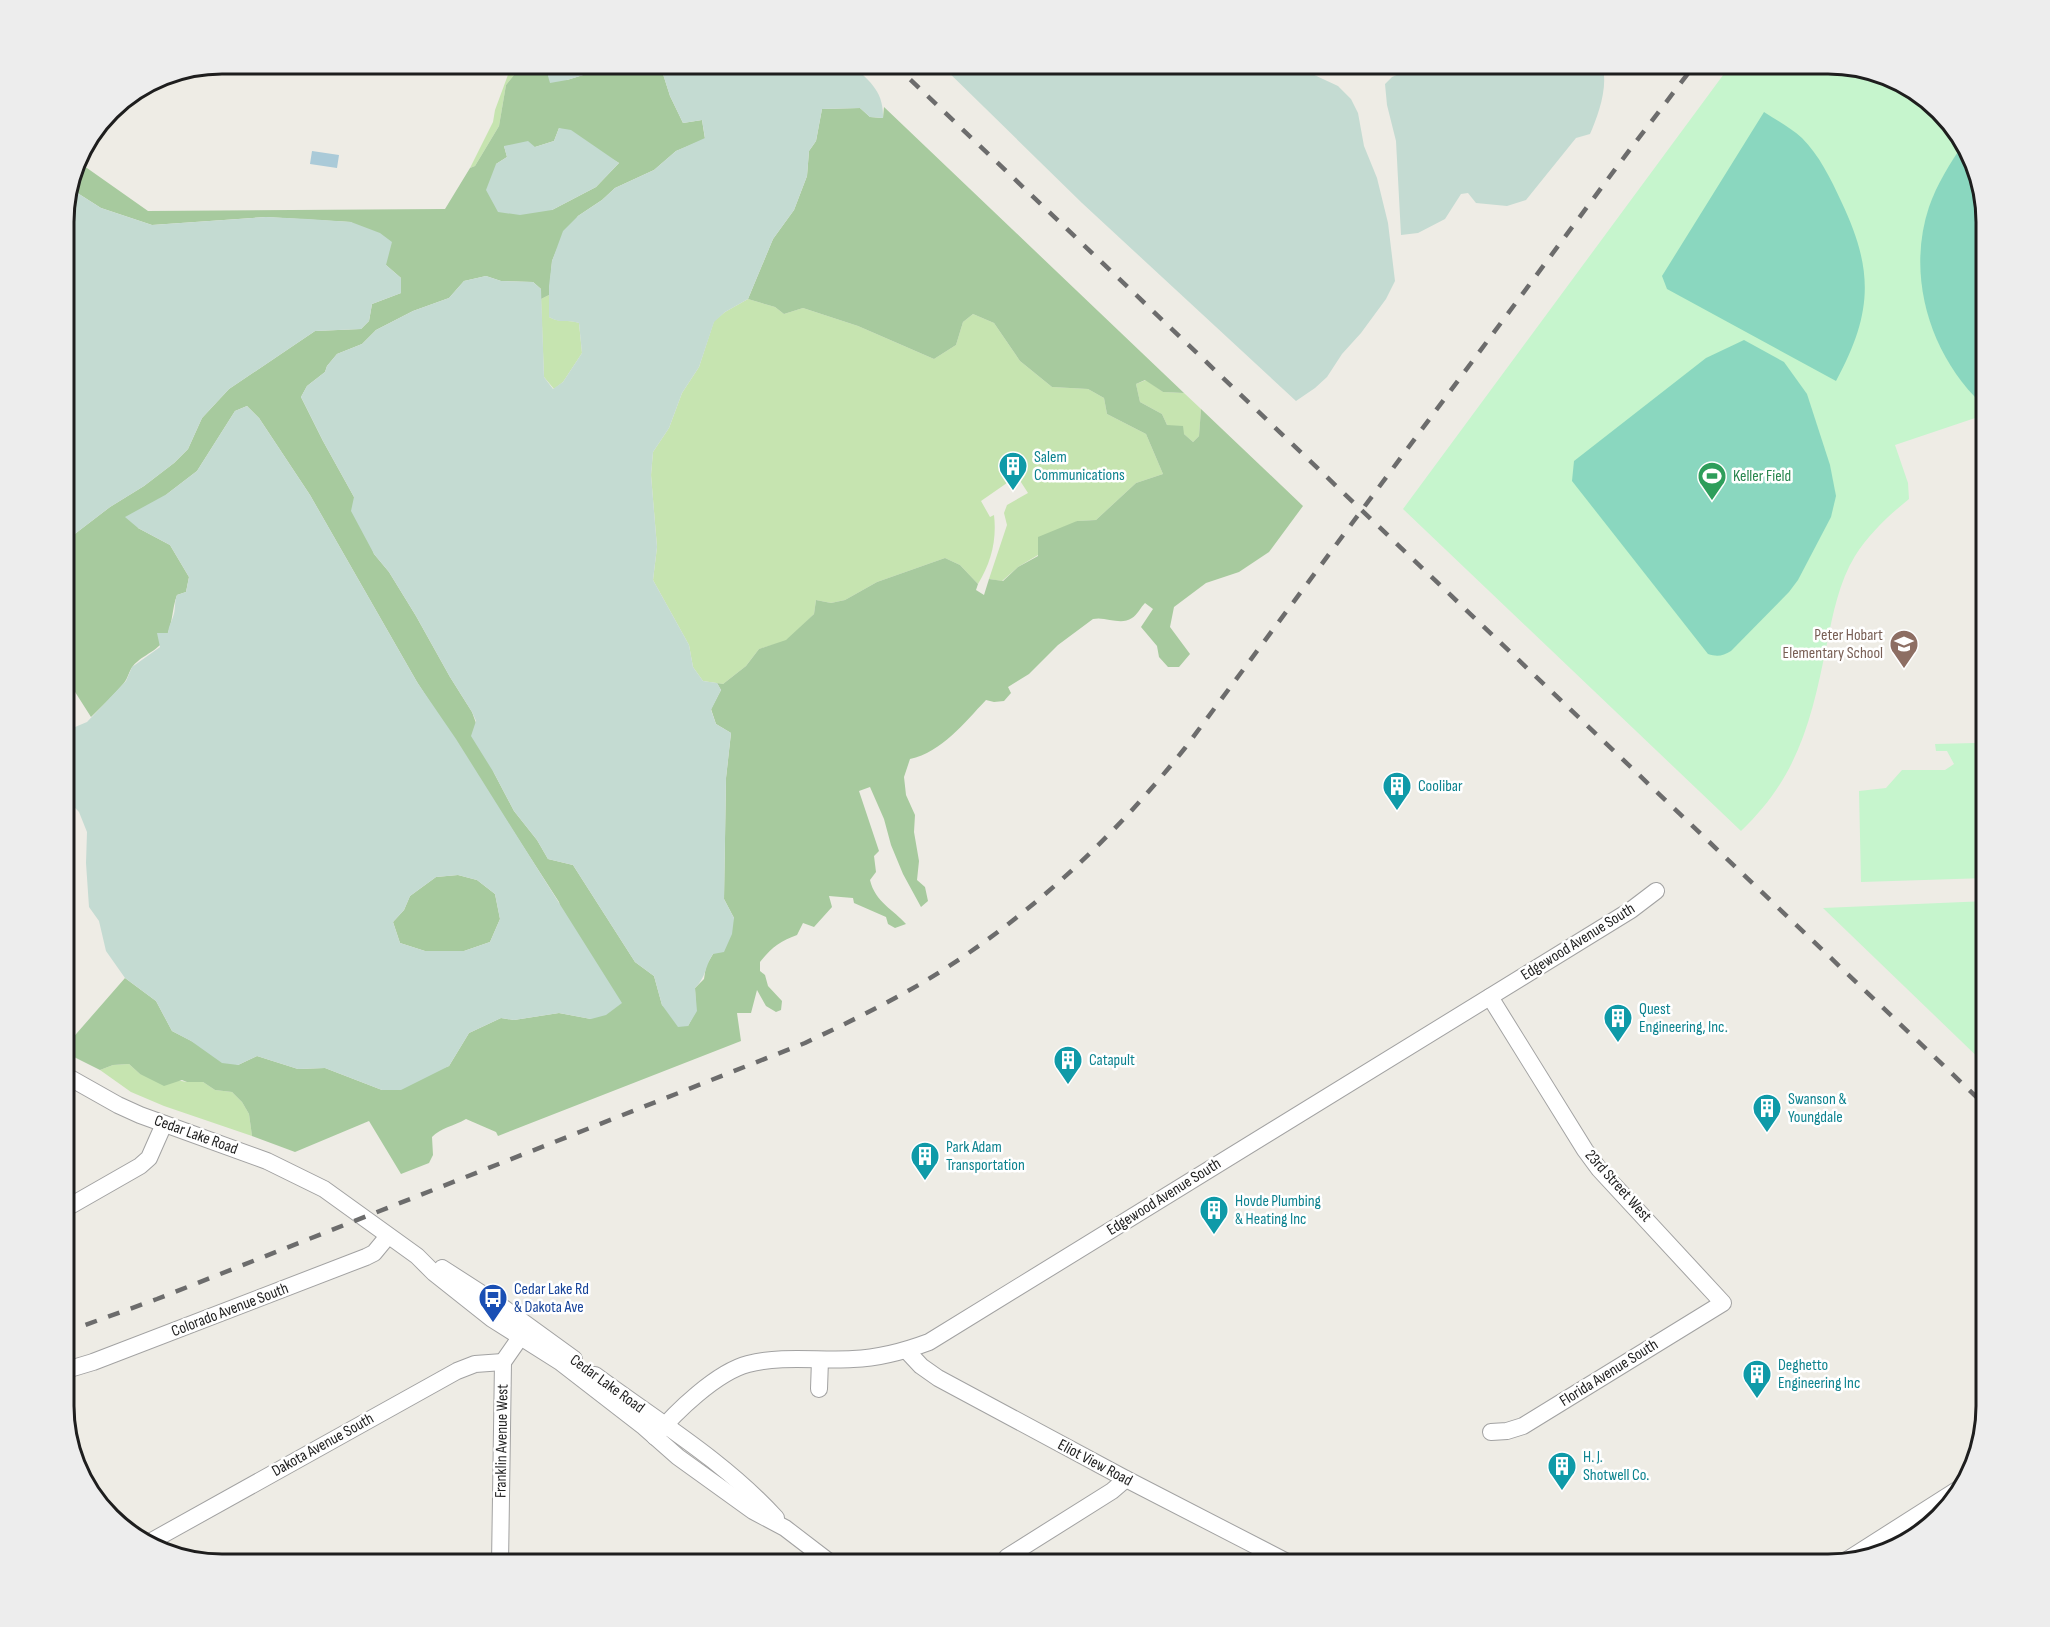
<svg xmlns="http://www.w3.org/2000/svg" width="2050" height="1627" viewBox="0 0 2050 1627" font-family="'Sofia Sans Condensed',sans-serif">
<rect width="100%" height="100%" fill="#eeece5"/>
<g fill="#c6e4b0">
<polygon points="509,72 514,75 506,85 499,126 475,166 470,168 493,122 495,110"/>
<path d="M549,295V317C559,323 568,319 579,323L582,353L563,382L554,389L544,377L541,299Z"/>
<path d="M748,299L775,307L784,314L803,308L858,326L934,359L956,345L963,322L973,314L994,323L1020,361L1052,387L1088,389L1104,398L1107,414L1146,434L1163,474L1136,483L1096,520L1077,521L1038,555L1018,567L1002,581L989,579L1007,525L1004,513L1007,505L1028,493L1017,476L981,501L990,517L994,515C997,540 991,563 978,584L960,565L945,558L877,582L845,600L831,603L816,600L814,614L786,641L759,649L746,666L723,684L703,681L693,667L689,645L653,580L657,547L651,475L653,452L669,428L682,393L699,367L714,321L725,312Z"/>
<polygon points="1146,380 1163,392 1184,393 1201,409 1199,436 1193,442 1184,434 1167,425 1162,414 1140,402 1136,384"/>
<polygon points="129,1064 140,1074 187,1082 203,1082 215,1090 232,1092 242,1102 249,1114 252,1136 164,1106 131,1092 100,1070 113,1065"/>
</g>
<g fill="#a7ca9e" fill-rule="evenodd">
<path d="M512,63H550L548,76L567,80L596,71L607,73L633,64L654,66L663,74L670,96L683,123L702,120L705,139L676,151L654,170L615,188L602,200L578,216L557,249L552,261L549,295L541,299V289L533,282L501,281L486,276L464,281L449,298L413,311L376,330L362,344L337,354L327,366L325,372L307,386L301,397L323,441L354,497L374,554L389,572L416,616L450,677L472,712L494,773L514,811L537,840L548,859L573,865L635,962L654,976L662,1005L688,1026L696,1011L695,988L704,979L706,966L734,918L724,899L726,778L731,733L716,724L711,709L721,690L717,683L723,684L746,666L759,649L786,640L814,614L816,600L831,603L845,600L877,582L945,558L960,565L978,584L976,590L984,595L989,579L1003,581L1018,567L1038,556V537L1077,521L1096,520L1136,483L1163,474L1146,434L1107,414L1104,398L1088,389L1052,387L1020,361L994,323L973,314L963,322L956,345L934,359L858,326L803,308L784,314L775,307L748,299L773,239L794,210L807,176L809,151L816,141L822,109L860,108L870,117L883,118L884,107L1184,393L1163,392L1145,380L1136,384L1140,402L1162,414L1167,425L1183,426L1184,434L1193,442L1199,436L1201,409L1303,506L1269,552L1239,572L1206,583L1174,607L1170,627L1190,654L1179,667H1168L1159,657L1157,646L1141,627L1153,609L1145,603C1141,607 1137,615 1132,618C1120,626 1106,616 1093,619L1058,645L1029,674L1008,687L1011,693L1004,701L994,702L986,700C964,723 942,752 910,759L904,777L906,795L915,815L914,832L919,861L917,880L925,887L928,901L921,907L903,874L891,845L884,819L870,787L859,791L879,851L874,856L876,872L870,880C875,902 894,910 906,924L895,928L888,924L886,917L854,903L853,898L829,896L832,907L814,927L803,923L797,935C780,941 771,948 760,962V971L765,975L768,986L782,1001L781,1010L776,1012L766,1006L757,990L751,1013H737L741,1041L498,1136L496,1132L466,1119C454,1126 440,1128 432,1137L433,1155L429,1163L401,1174L369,1121L295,1152L252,1136L249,1114L242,1102L232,1092L215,1090L203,1082H187L182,1080L164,1086L140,1074L129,1064L113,1065L100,1070L68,1054L63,1051V1049L125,978L156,1001L172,1031L238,1065L257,1056L298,1069L325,1068L382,1090L449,1066L469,1033L501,1018L514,1020L559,1013L591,1019L559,902L417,682L310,495L259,418L247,406L235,411L197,471L167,494L138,528L170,545L189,577L186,592L177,595C172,608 173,622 167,635C160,651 143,654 133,666C129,671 128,678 124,683C114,695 102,706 91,717L63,673V543L110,507L144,486L174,463L188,449L202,418L229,389L315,331L361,329L369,321L372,304L401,293V278L386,265L351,222L266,217L152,225L101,208L79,194L70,186L77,161L148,211L445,209L470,168L475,166L499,126L506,85L514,75L509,72ZM559,128L619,163L596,187L552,210L496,164L507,157L504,146L535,147L554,141Z"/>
<polygon points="458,875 477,880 495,894 500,919 490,942 464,951 425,951 400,943 393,922 404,910 410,896 436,877"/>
</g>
<g fill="#c4dbd2" fill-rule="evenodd">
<path d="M550,63H802L805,69L815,63H850C868,80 884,90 883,118L870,117L860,108L822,109L816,141L809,151L807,176L794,210L773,239L748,299L725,312L714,322L699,367L682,393L669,428L653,452L651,475L657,547L653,580L689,645L693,667L703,681L717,683L721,690L711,710L716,724L731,733L726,778L724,899L734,918L732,934L724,952L713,954C704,968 707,976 695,988L697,1011L688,1026L678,1027L662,1005L654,976L635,962L573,865L548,859L537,840L514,811L494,773L471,736L476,721L472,712L450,677L416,616L389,572L374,554L351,511L354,497L323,441L301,397L307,386L325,372L327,366L337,354L362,344L376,330L413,311L449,298L464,281L486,276L501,281L533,282L541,289L544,377L553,389L563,382L582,353L579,323C567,319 560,324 549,317V286L552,261L563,231L578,216L602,200L615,188L654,170L676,151L705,138L702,120L683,123L670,96L663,74L654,66L633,64L607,73L596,71L567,80L550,83L548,76Z"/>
<polygon points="939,63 1220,63 1255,69 1310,73 1338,86 1351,99 1358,113 1364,146 1377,178 1388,223 1395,281 1386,299 1361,333 1342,354 1327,377 1315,388 1296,401 1082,203"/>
<path d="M1424,63H1601C1610,83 1598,116 1590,134L1576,138L1526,200L1507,206L1476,203L1468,193L1461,194L1445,219L1418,233L1401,235L1396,141L1387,105L1385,84L1392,77Z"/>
<polygon points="559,128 571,130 619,163 596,187 552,210 520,215 498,212 486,190 496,164 507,157 504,146 528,141 535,147 554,141"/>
<polygon points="70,186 79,194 101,208 152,225 266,217 308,219 351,222 380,233 392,242 386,265 401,278 401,293 372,304 369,321 361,329 315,331 229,389 202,418 188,449 174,463 144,486 110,507 63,543 63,211"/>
<path d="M247,406L259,418L310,495L417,682L456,739L622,1003L606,1015L591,1019L559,1013L514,1020L501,1018L469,1033L449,1066L401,1090H382L325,1068L298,1069L257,1056L238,1065L222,1063L191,1041L172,1031L156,1001L125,978L106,951L99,921L89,907L86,863L87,832L79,812L63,795V732L87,722L126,681L132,667L160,647L157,633H168C169,625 171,623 173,617C176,610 174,602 177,595L186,592L189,577L170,545L138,528L125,517L167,494L197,471L235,411ZM458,875L477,880L495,894L500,919L490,942L464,951H425L400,943L393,922L404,910L410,896L436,877Z"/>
</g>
<g fill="#c6f5cd">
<path d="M1732,63H1829L1880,72L1933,102L1971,152L1987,222V414L1895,445L1908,483L1909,499C1889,515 1869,534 1855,556C1839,582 1833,614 1827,643C1812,718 1799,776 1741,831L1403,509Z"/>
<polygon points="1975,743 1975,755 1979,758 1987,758 1987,878 1861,882 1859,791 1886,788 1902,770 1945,770 1954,764 1947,751 1936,751 1935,744"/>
<polygon points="1987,901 1987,1066 1823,908"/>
</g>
<g fill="#8ad7bf">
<path d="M1764,112C1776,120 1791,128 1802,138C1819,155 1831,179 1841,201C1874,270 1873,313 1836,381L1667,289L1662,276Z"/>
<path d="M1964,143L1971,152L1987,222V403L1982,404C1930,355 1906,276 1929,207C1937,184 1950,163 1964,143Z"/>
<path d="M1744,340L1784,362L1807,394L1830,465L1836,496L1831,517L1798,580L1789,592L1731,651C1723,656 1717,657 1708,654L1572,481L1574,461L1706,358Z"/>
</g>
<polygon fill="#aacad8" points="312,151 339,155 337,168 310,164"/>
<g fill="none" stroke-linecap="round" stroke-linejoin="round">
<g stroke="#a2a2a2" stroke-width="18">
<g id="minor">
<polyline points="1490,997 1585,1150 1599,1169 1723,1303 1523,1426 1507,1431 1491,1432"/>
<polyline points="63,1074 118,1105 140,1115 267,1161 324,1189 417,1256 434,1273 492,1319 560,1362 644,1427 678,1457 753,1511 785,1528 832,1564"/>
<polyline points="63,1210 140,1166 149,1158 164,1124"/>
<polyline points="442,1268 501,1306 574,1359"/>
<polyline points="907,1351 921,1366 938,1378 1126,1479 1291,1564"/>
<polyline points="63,1371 93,1362 366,1257 374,1253 388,1236"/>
<path d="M595,1375C657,1421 724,1461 776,1518"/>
<polyline points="819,1389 820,1360"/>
<path d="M655,1437C675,1412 717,1372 748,1364C783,1355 818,1361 853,1359C879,1358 905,1351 929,1342L1631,910L1656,891"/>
<polyline points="148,1543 457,1371 475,1364 503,1362"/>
<polyline points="1007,1557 1112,1491 1126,1479"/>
<polyline points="1847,1560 1960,1488"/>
<polyline points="500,1564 503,1362 526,1329"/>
</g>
</g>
<use href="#minor" stroke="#fff" stroke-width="16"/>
<g stroke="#6c6c6c" stroke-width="4.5" stroke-dasharray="12 12" stroke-linecap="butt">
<polyline points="893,63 1987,1107"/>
<path d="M63,1333L157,1299L805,1043C845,1024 884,1005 922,983C1025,921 1111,841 1185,748L1622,160L1696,63"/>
</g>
</g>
<defs>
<g id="building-pin" transform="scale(1.5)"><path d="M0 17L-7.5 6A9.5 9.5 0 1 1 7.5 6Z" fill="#0f9aa8" stroke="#fff"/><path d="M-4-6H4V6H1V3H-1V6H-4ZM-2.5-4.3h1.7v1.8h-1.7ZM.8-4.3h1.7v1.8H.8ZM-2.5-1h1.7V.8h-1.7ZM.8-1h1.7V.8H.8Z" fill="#fff"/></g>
<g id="stadium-pin" transform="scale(1.5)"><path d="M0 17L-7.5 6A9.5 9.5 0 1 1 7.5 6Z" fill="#2e9e5b" stroke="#fff"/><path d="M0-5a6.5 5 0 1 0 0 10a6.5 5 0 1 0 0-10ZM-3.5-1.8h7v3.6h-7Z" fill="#fff"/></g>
<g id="school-pin" transform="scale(1.5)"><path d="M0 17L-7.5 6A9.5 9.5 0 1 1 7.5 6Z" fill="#8d6e63" stroke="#fff"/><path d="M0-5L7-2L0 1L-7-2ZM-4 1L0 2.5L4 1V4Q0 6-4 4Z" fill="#fff"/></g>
<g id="bus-pin" transform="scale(1.5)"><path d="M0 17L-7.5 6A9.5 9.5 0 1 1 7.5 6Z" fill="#1a4fb4" stroke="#fff"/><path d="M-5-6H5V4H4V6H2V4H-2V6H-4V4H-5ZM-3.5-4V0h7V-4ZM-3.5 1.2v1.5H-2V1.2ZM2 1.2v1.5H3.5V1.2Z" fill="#fff"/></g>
</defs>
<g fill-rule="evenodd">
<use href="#building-pin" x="1013" y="466"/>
<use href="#stadium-pin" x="1712" y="476"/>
<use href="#school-pin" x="1904" y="644"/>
<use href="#building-pin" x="1397" y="786"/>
<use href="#building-pin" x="1618" y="1018"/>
<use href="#building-pin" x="1068" y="1060"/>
<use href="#building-pin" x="1767" y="1108"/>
<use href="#building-pin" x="925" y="1156"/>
<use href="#building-pin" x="1214" y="1210"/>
<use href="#bus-pin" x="493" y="1298"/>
<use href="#building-pin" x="1757" y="1374"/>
<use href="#building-pin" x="1562" y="1466"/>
</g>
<g text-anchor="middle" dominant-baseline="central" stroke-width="5" stroke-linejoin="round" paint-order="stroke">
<g font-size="16" fill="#0d838f" stroke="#fff" text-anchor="start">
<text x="1034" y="457">Salem<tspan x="1034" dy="18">Communications</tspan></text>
<text x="1418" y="786">Coolibar</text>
<text x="1639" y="1009">Quest<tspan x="1639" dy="18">Engineering, Inc.</tspan></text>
<text x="1089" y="1060">Catapult</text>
<text x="1788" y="1099">Swanson &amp;<tspan x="1788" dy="18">Youngdale</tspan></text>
<text x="946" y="1147">Park Adam<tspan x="946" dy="18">Transportation</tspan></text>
<text x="1235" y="1201">Hovde Plumbing<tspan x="1235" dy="18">&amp; Heating Inc</tspan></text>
<text x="1778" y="1365">Deghetto<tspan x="1778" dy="18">Engineering Inc</tspan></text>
<text x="1583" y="1457">H. J.<tspan x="1583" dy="18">Shotwell Co.</tspan></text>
</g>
<g font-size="16" fill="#27864d" stroke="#fff" text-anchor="start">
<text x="1733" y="476">Keller Field</text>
</g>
<g font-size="16" fill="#785e54" stroke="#fff" text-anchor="end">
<text x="1883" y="635">Peter Hobart<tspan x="1883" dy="18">Elementary School</tspan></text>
</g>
<g font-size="16" fill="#1e1e1e" stroke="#fff">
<text transform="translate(1578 942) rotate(-32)">Edgewood Avenue South</text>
<text transform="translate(196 1135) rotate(20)">Cedar Lake Road</text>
<text transform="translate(1618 1186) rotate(48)">23rd Street West</text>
<text transform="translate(1164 1197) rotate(-32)">Edgewood Avenue South</text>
<text transform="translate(230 1310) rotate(-21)">Colorado Avenue South</text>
<text transform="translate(1609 1373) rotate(-32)">Florida Avenue South</text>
<text transform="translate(607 1384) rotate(36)">Cedar Lake Road</text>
<text transform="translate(502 1441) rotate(-89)">Franklin Avenue West</text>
<text transform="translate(323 1445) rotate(-29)">Dakota Avenue South</text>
<text transform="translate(1095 1463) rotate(28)">Eliot View Road</text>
</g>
<g font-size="16" fill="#164399" stroke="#fff" text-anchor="start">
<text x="514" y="1289">Cedar Lake Rd<tspan x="514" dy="18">&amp; Dakota Ave</tspan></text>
</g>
</g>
<path d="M0 0H2050V1627H0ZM222 74H1828A148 148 0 0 1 1976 222V1406A148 148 0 0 1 1828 1554H222A148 148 0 0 1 74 1406V222A148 148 0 0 1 222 74Z" fill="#ededed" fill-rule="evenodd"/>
<path fill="none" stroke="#1e1e1e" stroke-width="3" d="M222 74H1828A148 148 0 0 1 1976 222V1406A148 148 0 0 1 1828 1554H222A148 148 0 0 1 74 1406V222A148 148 0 0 1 222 74Z"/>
</svg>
